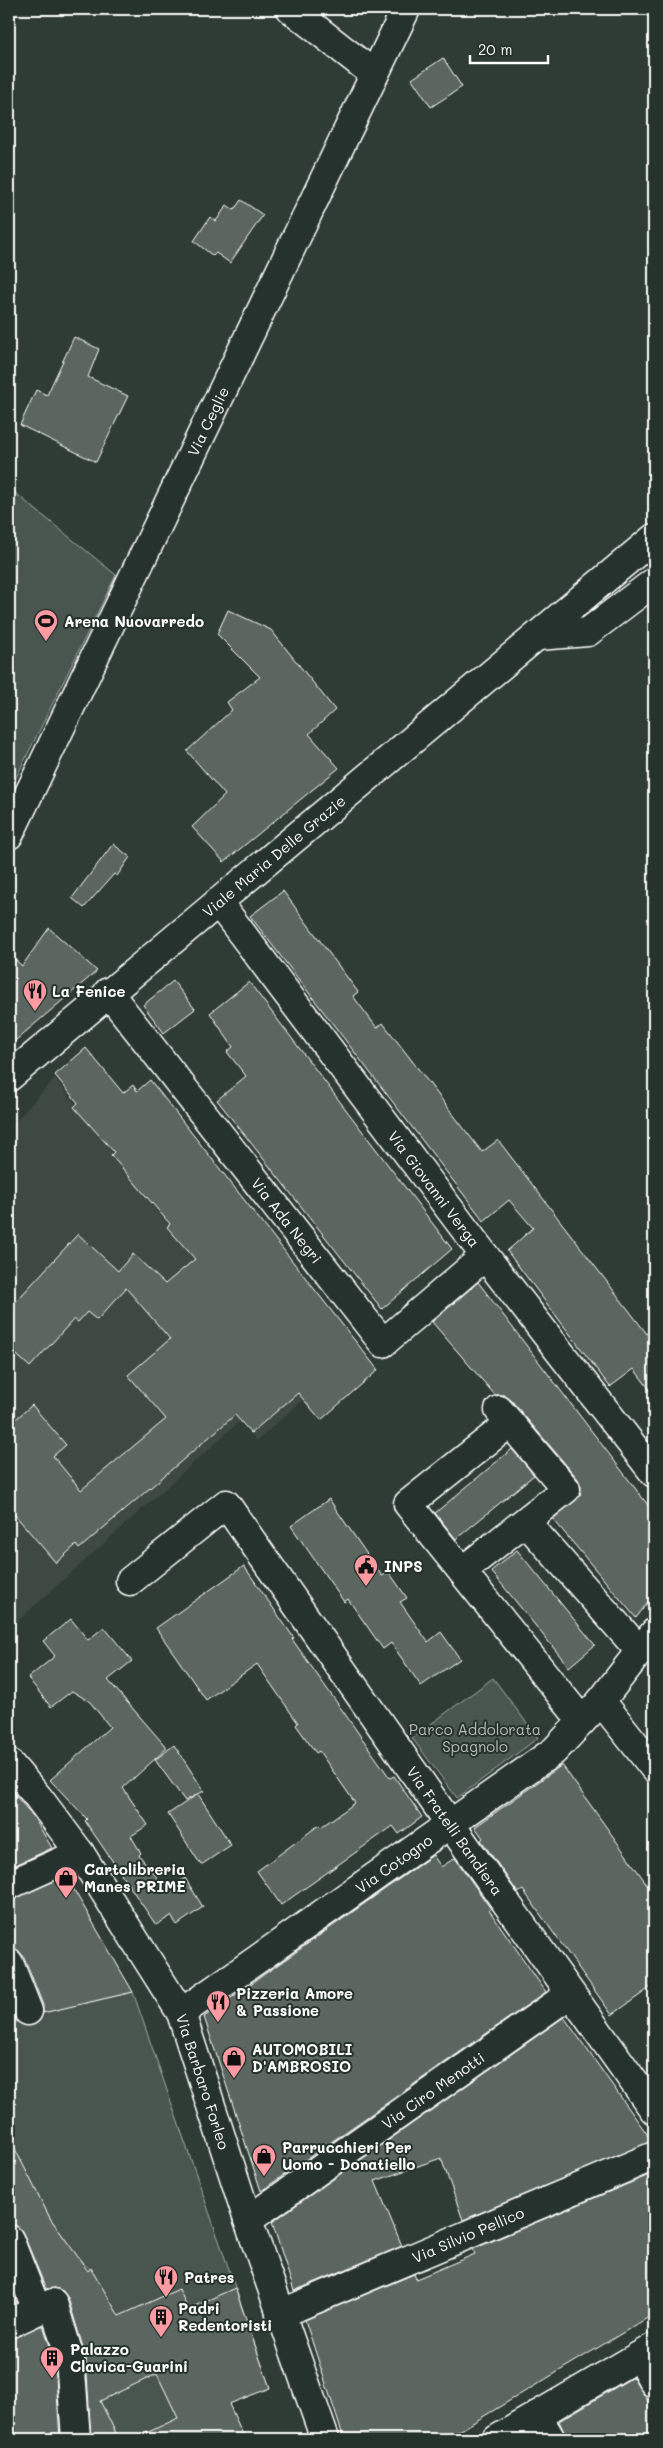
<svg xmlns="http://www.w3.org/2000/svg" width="663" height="2448" viewBox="0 0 663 2448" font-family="Mali,sans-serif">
<rect width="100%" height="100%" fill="#2f3b35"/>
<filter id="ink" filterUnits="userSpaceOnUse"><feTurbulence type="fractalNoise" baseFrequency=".02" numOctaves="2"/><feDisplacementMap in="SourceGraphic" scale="10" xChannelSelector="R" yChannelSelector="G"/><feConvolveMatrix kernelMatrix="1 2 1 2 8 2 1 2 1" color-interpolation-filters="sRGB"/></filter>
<g filter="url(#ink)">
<polygon fill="#3c4842" points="55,1078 303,1400 256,1441 241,1420 9,1629 9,1128"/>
<g fill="#4a544f" stroke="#a4aaa7">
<polygon points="9,488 116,575 9,792"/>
<polygon points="493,1678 538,1738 457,1798 412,1738"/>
<polygon points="133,1992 270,2388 263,2390 222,2390 238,2425 206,2439 84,2439 54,2295 75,2282 90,2269 78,2258 50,2218 9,2148 9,2020"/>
</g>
<g fill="#5b6661" stroke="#fff">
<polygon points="443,58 462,87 431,107 412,79"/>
<polygon points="241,200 263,215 230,263 216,253 213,256 194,241 210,217 216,221 227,205 234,210"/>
<polygon points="74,337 99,349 88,377 128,396 96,462 20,425 36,390 47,395"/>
<polygon points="228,610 271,630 335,710 309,734 339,768 224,862 192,827 225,795 187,751 232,710 227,702 260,677 217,634"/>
<polygon points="113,844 130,857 117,876 114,874 84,908 72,898"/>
<polygon points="283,891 358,992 353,996 377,1028 383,1023 482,1152 498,1140 654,1343 654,1395 634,1369 610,1387 507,1251 533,1228 509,1200 484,1221 250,916"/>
<polygon points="49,928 97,971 9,1046 9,954 22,966"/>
<polygon points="173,981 195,1009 164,1033 143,1005"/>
<polygon points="249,982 452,1249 382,1309 217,1100 246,1076 227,1052 233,1047 210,1013"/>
<polygon points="86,1048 123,1093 133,1085 137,1091 150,1080 378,1370 321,1420 298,1393 251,1433 235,1415 79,1549 76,1545 56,1563 9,1508 9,1425 32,1405 66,1445 53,1456 81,1490 166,1419 128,1375 170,1339 126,1288 97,1320 87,1312 78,1322 74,1319 30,1367 9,1348 9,1309 78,1234 118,1271 133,1254 165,1284 195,1259 167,1227 170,1224 111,1155 114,1152 74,1107 78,1103 55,1075"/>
<polygon points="478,1282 654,1513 654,1594 636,1618 553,1519 580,1495 581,1487 578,1479 511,1400 504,1395 495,1395 432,1322"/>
<polygon points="512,1449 534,1475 456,1539 435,1513"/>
<polygon points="329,1499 382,1576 389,1572 407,1598 400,1602 428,1642 441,1632 460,1659 421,1686 391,1643 383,1649 348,1599 344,1602 291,1526"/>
<polygon points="517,1550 595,1645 569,1667 491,1571"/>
<polygon points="244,1566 294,1638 292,1639 390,1778 394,1776 422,1817 399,1834 393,1826 281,1905 257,1871 319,1825 321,1827 355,1803 319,1751 316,1753 296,1725 298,1723 257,1664 206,1700 156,1628"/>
<polygon points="71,1619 88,1640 104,1627 132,1661 108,1680 167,1748 123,1788 148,1825 131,1836 141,1853 139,1855 167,1890 185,1878 203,1907 177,1925 171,1916 156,1925 85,1821 87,1819 50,1780 110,1727 90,1702 72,1691 51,1707 28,1678 55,1656 43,1641"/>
<polygon points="174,1745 204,1791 185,1801 155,1760"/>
<polygon points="562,1765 654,1894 654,1985 612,2015 523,1890 518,1893 481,1840 483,1838 475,1827"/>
<polygon points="9,1788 33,1816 52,1848 9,1868"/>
<polygon points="198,1794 231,1845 201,1865 168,1814"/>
<polygon points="433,1855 441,1867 455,1858 491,1909 489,1910 546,1992 261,2191 204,2017"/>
<polygon points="66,1876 133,1992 43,2013 43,2005 24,1957 18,1950 9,1948 9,1900"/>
<polygon points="564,2017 652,2141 463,2220 441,2158 375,2181 402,2246 294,2291 272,2222"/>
<polygon points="9,2137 50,2218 88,2271 91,2268 119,2316 179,2289 188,2309 235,2288 270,2388 229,2404 245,2439 134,2439 178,2418 157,2374 100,2401 119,2439 91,2439 86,2357 68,2298 63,2291 55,2288 46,2289 23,2233 18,2227 9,2224"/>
<polygon points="654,2173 654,2314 446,2439 344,2439 305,2320 414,2274 416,2279 475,2254 473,2249"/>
<polygon points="9,2281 17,2303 9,2307"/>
<polygon points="43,2325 55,2361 60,2439 9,2439 9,2339"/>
<polygon points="633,2377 654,2411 654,2439 567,2439 559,2421"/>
</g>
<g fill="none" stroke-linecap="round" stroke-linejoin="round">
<g stroke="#fff" stroke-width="31">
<g id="minor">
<polyline points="291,9 374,74"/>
<polyline points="538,636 588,632 654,582"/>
<path id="s1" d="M218,902L485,1256L654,1473"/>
<path id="s2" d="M108,992L383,1343L485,1256"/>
<path id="s3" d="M9,1077L654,538"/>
<polyline points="510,1423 408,1504 582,1721"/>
<polyline points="526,1522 640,1651"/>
<polyline points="462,1571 566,1489 499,1410"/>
<path id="s4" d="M130,1581L226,1504L450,1824L654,2110"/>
<polyline points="601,1701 654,1768"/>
<path id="s5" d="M9,1763L38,1797L80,1853L181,2013L248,2220L325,2439"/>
<polyline points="9,1885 80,1853"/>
<polyline points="9,1963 28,2011"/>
<path id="s6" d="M181,2013L554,1751L601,1701L654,1633"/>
<path id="s7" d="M248,2220L570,1994"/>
<polyline points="9,2239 37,2310"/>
<path id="s8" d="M280,2314L654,2156"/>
<polyline points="9,2324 53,2303 70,2358 76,2439"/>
<polyline points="639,2356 654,2383"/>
<polyline points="537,2415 551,2439"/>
<polyline points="497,2439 654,2347"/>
</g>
</g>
<g stroke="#fff" stroke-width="31">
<g id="major">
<path id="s9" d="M9,835L406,9"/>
</g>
</g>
<use href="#minor" stroke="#26332d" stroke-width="28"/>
<use href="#major" stroke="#26332d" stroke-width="28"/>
</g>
</g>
<defs>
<g id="stadium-pin" transform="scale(1.25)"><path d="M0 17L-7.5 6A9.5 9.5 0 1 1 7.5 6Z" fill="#ff9aa2" stroke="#26332d"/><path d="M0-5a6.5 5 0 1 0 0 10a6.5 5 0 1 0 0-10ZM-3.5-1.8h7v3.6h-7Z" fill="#111"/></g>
<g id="restaurant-pin" transform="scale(1.25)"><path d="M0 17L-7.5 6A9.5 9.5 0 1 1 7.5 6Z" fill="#ff9aa2" stroke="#26332d"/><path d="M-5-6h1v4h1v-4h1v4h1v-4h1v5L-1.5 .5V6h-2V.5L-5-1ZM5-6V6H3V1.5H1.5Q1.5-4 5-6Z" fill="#111"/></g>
<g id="civic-pin" transform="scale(1.25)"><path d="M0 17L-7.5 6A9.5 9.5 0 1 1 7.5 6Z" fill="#ff9aa2" stroke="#26332d"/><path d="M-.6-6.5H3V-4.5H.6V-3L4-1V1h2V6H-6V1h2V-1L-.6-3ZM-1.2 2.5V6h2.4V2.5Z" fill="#111"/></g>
<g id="shop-pin" transform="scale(1.25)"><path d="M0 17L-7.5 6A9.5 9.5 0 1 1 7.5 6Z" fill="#ff9aa2" stroke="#26332d"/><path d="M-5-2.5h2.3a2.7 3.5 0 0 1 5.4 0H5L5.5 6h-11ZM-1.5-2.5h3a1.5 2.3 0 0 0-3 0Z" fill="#111"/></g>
<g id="building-pin" transform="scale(1.25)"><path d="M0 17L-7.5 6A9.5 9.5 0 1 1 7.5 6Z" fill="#ff9aa2" stroke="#26332d"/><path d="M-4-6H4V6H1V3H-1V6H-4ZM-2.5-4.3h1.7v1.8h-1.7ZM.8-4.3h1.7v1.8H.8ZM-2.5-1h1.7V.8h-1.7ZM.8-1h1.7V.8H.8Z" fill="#111"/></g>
</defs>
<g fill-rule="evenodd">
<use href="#stadium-pin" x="46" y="621"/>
<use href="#restaurant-pin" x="35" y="991"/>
<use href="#civic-pin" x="366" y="1566"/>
<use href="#shop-pin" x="66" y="1878"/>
<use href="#restaurant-pin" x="218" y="2002"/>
<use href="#shop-pin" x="234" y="2058"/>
<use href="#shop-pin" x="264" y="2156"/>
<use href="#restaurant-pin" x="166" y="2277"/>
<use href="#building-pin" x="161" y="2317"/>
<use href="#building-pin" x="52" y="2358"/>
</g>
<g text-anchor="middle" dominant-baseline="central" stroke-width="4" stroke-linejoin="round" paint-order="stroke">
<g font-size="15" fill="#fff" stroke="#26332d">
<text stroke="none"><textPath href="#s9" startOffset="459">Via Ceglie</textPath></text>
<text stroke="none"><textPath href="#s3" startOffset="345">Viale Maria Delle Grazie</textPath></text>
<text stroke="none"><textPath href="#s1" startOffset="359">Via Giovanni Verga</textPath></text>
<text stroke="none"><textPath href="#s2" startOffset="290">Via Ada Negri</textPath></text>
<text stroke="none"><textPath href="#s4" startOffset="522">Via Fratelli Bandiera</textPath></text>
<text stroke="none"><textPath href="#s6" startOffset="260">Via Cotogno</textPath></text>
<text stroke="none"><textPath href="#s5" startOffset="376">Via Barbaro Forleo</textPath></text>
<text stroke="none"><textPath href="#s7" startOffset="226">Via Ciro Menotti</textPath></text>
<text stroke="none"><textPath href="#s8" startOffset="204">Via Silvio Pellico</textPath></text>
</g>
<g font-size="15" font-weight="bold" fill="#fff" stroke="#26332d" text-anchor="start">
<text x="64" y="621">Arena Nuovarredo</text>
<text x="52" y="991">La Fenice</text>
<text x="384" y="1566">INPS</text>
<text x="84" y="1869">Cartolibreria<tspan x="84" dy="17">Manes PRIME</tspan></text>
<text x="236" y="1993">Pizzeria Amore<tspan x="236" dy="17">&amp; Passione</tspan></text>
<text x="252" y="2049">AUTOMOBILI<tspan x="252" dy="17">D'AMBROSIO</tspan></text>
<text x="282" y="2147">Parrucchieri Per<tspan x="282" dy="17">Uomo - Donatiello</tspan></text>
<text x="184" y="2277">Patres</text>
<text x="178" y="2308">Padri<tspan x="178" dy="17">Redentoristi</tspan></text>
<text x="70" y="2349">Palazzo<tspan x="70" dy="17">Clavica-Guarini</tspan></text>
</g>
<g font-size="15" fill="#b7bbb9" stroke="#26332d">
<text x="475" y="1729">Parco Addolorata<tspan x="475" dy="17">Spagnolo</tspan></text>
</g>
</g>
<rect width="663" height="2448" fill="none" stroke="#26332d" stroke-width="30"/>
<rect x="15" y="15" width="633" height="2418" fill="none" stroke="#fff" stroke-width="2" filter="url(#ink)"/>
<path d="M470 55v8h78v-8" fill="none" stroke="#ffffff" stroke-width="2.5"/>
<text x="478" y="55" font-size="15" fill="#ffffff" stroke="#26332d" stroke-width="4" paint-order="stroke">20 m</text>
</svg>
